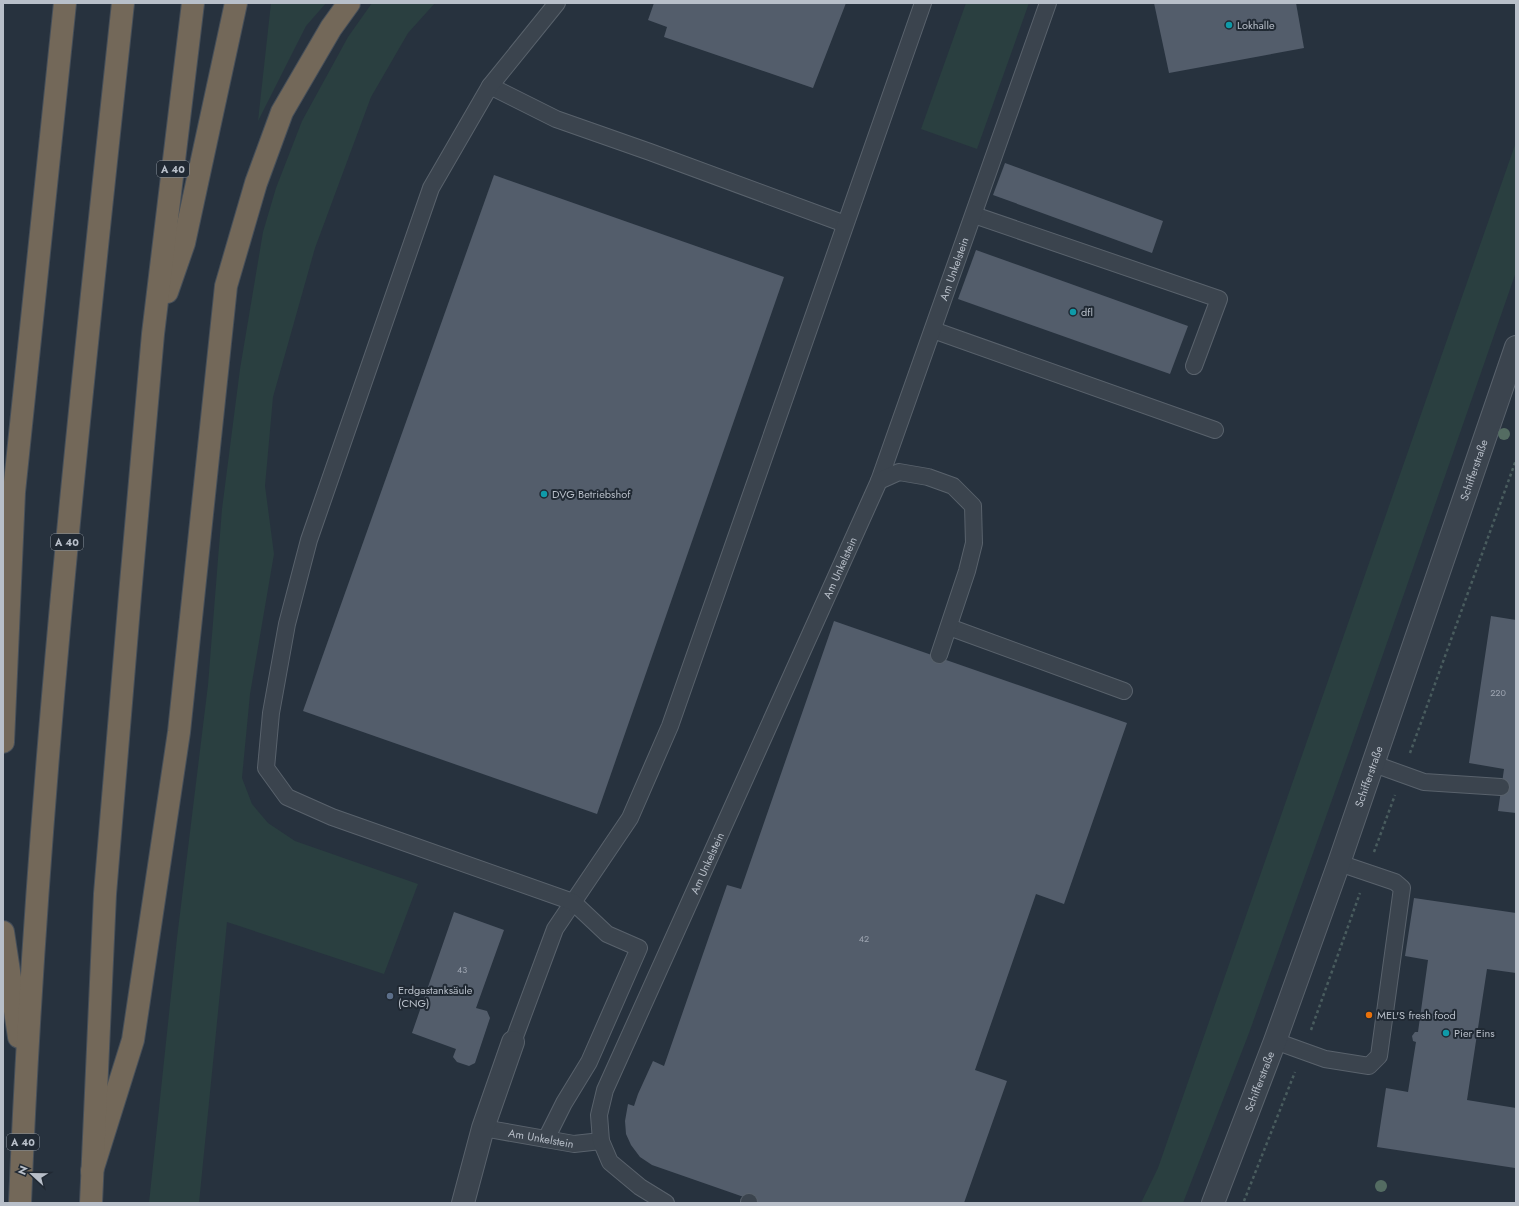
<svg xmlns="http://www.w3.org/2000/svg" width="1519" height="1206" viewBox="0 0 1519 1206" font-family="Jost,sans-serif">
<rect width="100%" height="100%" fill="#27323e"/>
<g fill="#2a3f40">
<polygon points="271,3 326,3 306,26 258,121"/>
<polygon points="372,3 435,3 408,33 371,97 315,248 273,397 265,486 274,554 250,694 242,778 252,804 268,823 295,841 418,884 384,974 227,922 199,1203 149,1203 177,938 208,685 222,509 240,369 263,232 276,188 302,121 348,37"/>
<polygon points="966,3 1029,3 977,149 921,129"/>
<polygon points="1516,142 1516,272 1349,752 1249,1033 1183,1203 1141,1203 1158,1168"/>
</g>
<g fill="#535d6b">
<polygon points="654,3 846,3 813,88 664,37 667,27 648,20"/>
<polygon points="1154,3 1296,3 1304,48 1169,73"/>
<polygon points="1005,163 1163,221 1152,253 993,195"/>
<polygon points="494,175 784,277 597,814 303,711"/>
<polygon points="976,250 1188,326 1170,374 958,299"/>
<polygon points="1491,616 1516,620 1516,813 1498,811 1504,769 1469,763"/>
<polygon points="834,621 1127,723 1064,904 1036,894 975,1070 1007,1081 964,1203 761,1203 652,1165 640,1157 631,1145 626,1134 625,1121 628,1104 634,1106 638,1094 653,1061 664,1066 727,885 741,889"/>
<polygon points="1414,898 1516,913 1516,973 1487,969 1467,1100 1516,1108 1515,1168 1377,1147 1386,1088 1408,1092 1416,1042 1413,1041 1412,1036 1415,1032 1418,1032 1428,960 1405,956"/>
<polygon points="454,912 504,930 476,1008 487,1011 490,1018 475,1063 469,1066 457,1062 453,1057 456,1049 412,1033"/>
</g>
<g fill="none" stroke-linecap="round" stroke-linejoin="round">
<g stroke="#59626c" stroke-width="18">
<g id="service">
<polyline points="490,86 556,119 650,152 845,224"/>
<polyline points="974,215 1219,299 1194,366"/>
<polyline points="933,330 1215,430"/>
<path id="s1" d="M879,481L1048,3"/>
<polyline points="949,627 1124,691"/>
<polyline points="1374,764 1424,782 1501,787"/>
<polyline points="1275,1041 1325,1059 1369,1066 1379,1056 1402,888 1395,882 1339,863"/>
<polyline points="513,1042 555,929 630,818 670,726 923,3"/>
<path id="s2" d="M483,1128L574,1144L601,1141"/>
<polyline points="546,1139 564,1103 589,1062 639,948 607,934 573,902 332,817 287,797 266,768 271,713 287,624 309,540 431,188 490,86 557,3"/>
<path id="s3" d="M666,1203L640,1187L610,1162L601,1141L599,1115L605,1090L879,481L899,472L928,477L953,486L973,506L974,543L967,571L939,655"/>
<polyline points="749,1203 749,1202"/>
</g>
</g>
<g stroke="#59626c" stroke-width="24">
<g id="minor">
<polyline points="463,1203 483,1128 513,1042"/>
<path id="s4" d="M1213,1203L1275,1041L1339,863L1516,347"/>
</g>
</g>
<g stroke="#464f59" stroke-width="24">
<g id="motorway">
<polyline points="167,292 184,243 236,3"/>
<polyline points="3,742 14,492 65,3"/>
<polyline points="3,932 19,1037"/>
<polyline points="92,1171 133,1040 179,732 226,286 256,183 282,112 331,28 349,3"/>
<path d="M20,1203C36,802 80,402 123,3"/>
<polyline points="91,1203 105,894 130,595 153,334 193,3"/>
</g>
</g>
<g stroke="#495c5e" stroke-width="2.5" stroke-dasharray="3 3" stroke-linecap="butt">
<polyline points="1410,753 1516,460"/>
<polyline points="1374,852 1395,795"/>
<polyline points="1311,1030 1360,893"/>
<polyline points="1244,1201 1295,1072"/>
</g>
<use href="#service" stroke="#3b444e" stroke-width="16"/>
<use href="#minor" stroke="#3b444e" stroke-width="22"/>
<use href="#motorway" stroke="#736859" stroke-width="22"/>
</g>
<g fill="#546c62">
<circle cx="1504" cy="434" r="6"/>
<circle cx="1381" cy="1186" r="6"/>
</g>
<g fill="#0f9aa8" stroke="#202933" stroke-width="1.5">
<circle cx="1229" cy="25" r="4"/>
<circle cx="1073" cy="312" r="4"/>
<circle cx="544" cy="494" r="4"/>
<circle cx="1446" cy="1033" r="4"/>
</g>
<circle fill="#5c6f8a" stroke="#202933" stroke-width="1.5" cx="390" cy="996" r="4"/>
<circle fill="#e8710a" stroke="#202933" stroke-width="1.5" cx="1369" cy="1015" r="4"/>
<g text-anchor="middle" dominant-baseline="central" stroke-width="4" stroke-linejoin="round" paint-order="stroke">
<g font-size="9" fill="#9fa6b2">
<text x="1498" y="692">220</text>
<text x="864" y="938">42</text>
<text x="462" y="969">43</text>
</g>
<g fill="#202933" stroke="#8a929c" stroke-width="1">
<rect x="157" y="161" width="32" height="16" rx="3"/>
<rect x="51" y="534" width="32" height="16" rx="3"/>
<rect x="7" y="1134" width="32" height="16" rx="3"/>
</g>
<g font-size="10" font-weight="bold" fill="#b8bfc9">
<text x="173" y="169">A 40</text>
<text x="67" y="542">A 40</text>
<text x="23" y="1142">A 40</text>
</g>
<g font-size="11" fill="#b8bfc9" stroke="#202933" text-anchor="start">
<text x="1237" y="25">Lokhalle</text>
<text x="1081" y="312">dfl</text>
<text x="552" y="494">DVG Betriebshof</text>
<text x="398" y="990">Erdgastanksäule<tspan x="398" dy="13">(CNG)</tspan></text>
<text x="1377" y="1015">MEL'S fresh food</text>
<text x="1454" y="1033">Pier Eins</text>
</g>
<g font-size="11" fill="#b8bfc9" stroke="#202933">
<text stroke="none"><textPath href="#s1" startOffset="225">Am Unkelstein</textPath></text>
<text stroke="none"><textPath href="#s4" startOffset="778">Schifferstraße</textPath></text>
<text stroke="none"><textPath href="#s3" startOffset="717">Am Unkelstein</textPath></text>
<text stroke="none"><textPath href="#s4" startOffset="454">Schifferstraße</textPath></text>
<text stroke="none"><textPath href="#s3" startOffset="393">Am Unkelstein</textPath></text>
<text stroke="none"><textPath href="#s4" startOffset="130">Schifferstraße</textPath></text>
<text stroke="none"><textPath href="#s2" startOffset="59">Am Unkelstein</textPath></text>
</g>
</g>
<rect width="1519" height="1206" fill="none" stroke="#b8bfc9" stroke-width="8"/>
<g transform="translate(32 1174) rotate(292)" stroke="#202933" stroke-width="3" paint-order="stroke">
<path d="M0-3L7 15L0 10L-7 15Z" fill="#b8bfc9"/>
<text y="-6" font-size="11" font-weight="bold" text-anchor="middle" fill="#b8bfc9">N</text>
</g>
</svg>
